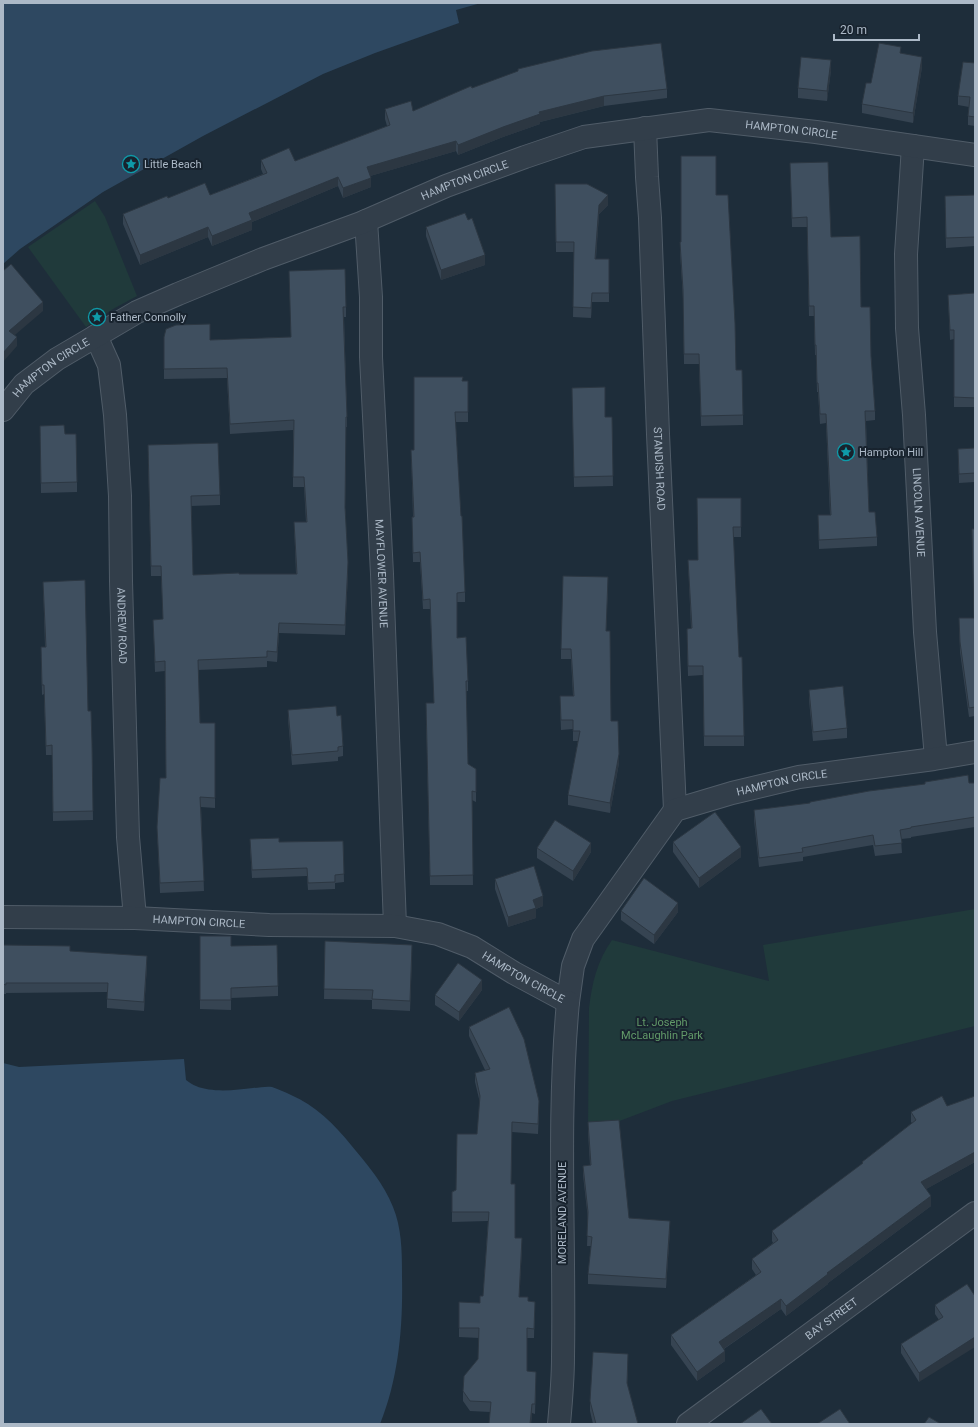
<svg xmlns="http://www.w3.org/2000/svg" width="978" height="1427" viewBox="0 0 978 1427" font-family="Roboto,sans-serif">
<rect width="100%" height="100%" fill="#1e2d3a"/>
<g fill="#203a3b">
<polygon points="95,201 105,217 137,296 113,309 86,327 28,247"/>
<path d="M975,909V1026L672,1101L588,1133L589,1008C592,983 597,961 612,940L769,981L763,945Z"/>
</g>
<g fill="#2e4861">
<polygon points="3,3 481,3 456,10 459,23 375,53 323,74 203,136 103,192 20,249 3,264"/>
<path d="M184,1059L186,1080C189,1082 193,1085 196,1086C212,1093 237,1090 253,1088C259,1088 266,1086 272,1087C278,1089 285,1092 291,1095C315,1105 335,1125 351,1145C367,1164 384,1184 393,1207C402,1229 402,1253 402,1276C403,1326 399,1377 380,1424H3V1063L19,1067Z"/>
</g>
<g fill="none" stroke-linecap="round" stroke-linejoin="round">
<g stroke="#505c68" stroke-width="24">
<g id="street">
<path id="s1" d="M645,128L647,177L650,218L658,434L675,810"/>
<path id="s2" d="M913,146L906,254L907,328L914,415L925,632L936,758"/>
<path id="s3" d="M366,221L371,297V357L382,574L395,926"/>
<path id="s4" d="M96,336L109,365L115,415L120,496L121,581L128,837L135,918"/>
<path id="s5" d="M3,410L24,384L57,359L137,312L178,294L263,259L361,223L446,186L525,157L584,137L709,120L816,132L975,155"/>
<path id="s6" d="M3,917L135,918L269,925L395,926L438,934L472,947L514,973L568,1002L573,966L583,939L675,810L732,793L799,777L934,759L975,752"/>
<path d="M559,1424C561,1402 563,1379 563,1357C565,1239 557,1120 568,1002"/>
<path id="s7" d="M688,1424L975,1213"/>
</g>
</g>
<use href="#street" stroke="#323e4a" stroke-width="22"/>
</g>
<g fill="#364452">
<polygon points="901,53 922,67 913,123 862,113 862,104 871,83"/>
<polygon points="975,63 975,126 968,125 968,116 969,107 958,105 958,96"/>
<polygon points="518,69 667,89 667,98 604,106 540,122 540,124 503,137 458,155 456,151 370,176 371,187 343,198 338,186 252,222 252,230 212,246 208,237 140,265 123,224 123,214 168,198 210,195 263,174 261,169 261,160 295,161 387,126 385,119 385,109 413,111 472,88 518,72"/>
<polygon points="831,70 827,101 798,98 798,88"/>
<polygon points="790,163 831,237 861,307 871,356 875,411 875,420 866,421 869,512 877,537 877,546 819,549 818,515 830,515 826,423 820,424 818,392 817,392 816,355 815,355 814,316 809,316 807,227 792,227"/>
<polygon points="555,184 608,205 599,214 596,259 609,259 609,302 592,302 591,318 573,317 574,252 556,252"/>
<polygon points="716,195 736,370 743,415 743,425 701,426 699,364 684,364 683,299 680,252 680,242 681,242"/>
<polygon points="975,195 975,246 946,248 945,206"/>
<polygon points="468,220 485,265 441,280 426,236 426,227"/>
<polygon points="289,271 346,307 346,317 344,317 347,417 347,427 346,427 345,508 348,572 345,635 279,633 277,662 267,661 267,667 198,670 200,723 215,723 215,808 201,807 204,891 160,893 157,827 166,778 165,671 155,672 153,620 163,619 161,576 151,576 148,455 220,495 220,505 191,506 193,575 296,574 294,522 306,522 304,487 293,487 293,430 230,434 227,378 164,379 164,337 210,340 291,337"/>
<polygon points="975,293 975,407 954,407 954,339 950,340 948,295"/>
<polygon points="462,381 468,381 468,422 455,422 465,592 465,602 457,602 457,638 468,681 468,691 466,691 468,764 476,769 476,802 472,800 473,885 430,885 426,712 434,703 430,609 423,609 420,562 413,562 412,527 412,517 413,517 411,450 414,450"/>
<polygon points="572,388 605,417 612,417 613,486 574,487"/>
<polygon points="65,434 77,482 77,492 41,493 40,436"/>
<polygon points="975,448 975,482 959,483 958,449"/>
<polygon points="741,498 741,537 733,537 739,657 744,736 744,746 704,746 703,675 688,676 687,638 691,628 688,560 698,560"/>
<polygon points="975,529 975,716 969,717 960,652 959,618 974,618"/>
<polygon points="43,582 88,711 92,744 93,820 53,821 52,755 46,755 44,694 42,695 41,657 45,647"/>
<polygon points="608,587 606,631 611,721 619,763 610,813 568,805 568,795 578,741 573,741 573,729 561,730 560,706 560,696 573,696 571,659 561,659 561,649"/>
<polygon points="809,690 847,728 847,738 813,741 809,700"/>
<polygon points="288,710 343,746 343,756 338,757 338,761 292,765 288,719"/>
<polygon points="925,782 969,783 975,783 975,827 911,837 911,838 901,839 902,853 875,856 873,845 803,857 803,861 759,867 754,820 754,810 810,803 925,784"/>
<polygon points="343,841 344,882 335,883 335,889 308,890 307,876 252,878 250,847 279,842"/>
<polygon points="673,842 741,857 699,888 673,852"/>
<polygon points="537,848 591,852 573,881 537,858"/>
<polygon points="495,879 543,906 536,909 536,918 508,927 495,889"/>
<polygon points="621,911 678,912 654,944 621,920"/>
<polygon points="200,936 231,946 278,986 278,996 231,998 231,1010 200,1009"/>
<polygon points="325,941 412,954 410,1011 372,1009 372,1000 324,999"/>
<polygon points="3,945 70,951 147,965 144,1011 107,1008 107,992 6,993 6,994 3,994"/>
<polygon points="482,990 459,1021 435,1005 435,995"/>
<polygon points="469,1027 539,1111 538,1134 512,1132 511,1184 515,1238 522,1248 519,1297 528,1301 535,1302 534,1338 527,1338 527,1371 536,1381 535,1414 532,1413 531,1424 489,1424 490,1412 470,1411 463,1401 463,1391 478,1359 479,1338 459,1337 459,1302 480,1303 483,1296 488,1221 452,1222 452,1192 456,1190 477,1134 480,1103 475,1082 475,1073 485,1070 469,1036"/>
<polygon points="911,1112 975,1162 926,1189 931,1206 828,1283 828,1284 786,1316 781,1309 724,1349 725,1361 697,1381 671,1345 671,1335 756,1275 752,1269 752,1259 773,1243 772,1241 772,1231 862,1164 862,1162 912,1123 911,1122"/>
<polygon points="588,1122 629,1218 670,1230 666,1288 588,1284 588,1274 591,1246 587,1246 588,1219 583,1175 583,1166 590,1165 588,1132"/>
<polygon points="975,1296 919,1382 901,1353 901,1344 939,1320 935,1314 935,1305"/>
<polygon points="628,1364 627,1384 638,1424 593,1424 590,1411 590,1401"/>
</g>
<g fill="#2c3742">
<polygon points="922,57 922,67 913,123 913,113"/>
<polygon points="831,60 831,70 827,101 827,91"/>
<polygon points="604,96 604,106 540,122 540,124 503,137 458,155 458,145 539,112"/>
<polygon points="456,141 456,151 367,177 367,167"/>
<polygon points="338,177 338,186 252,222 252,230 212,246 212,236 249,213"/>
<polygon points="371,178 371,187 343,198 343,188"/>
<polygon points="608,195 608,205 599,214 595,268 595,259 599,205"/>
<polygon points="208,227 208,237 140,265 140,255"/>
<polygon points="485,255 485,265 441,280 441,270"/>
<polygon points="592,293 592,302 591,318 591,308"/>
<polygon points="43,302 43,311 9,340 9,331"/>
<polygon points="17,337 17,346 3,362 3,353"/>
<polygon points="348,562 348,572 345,635 345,625"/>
<polygon points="279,623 279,633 277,662 277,652"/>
<polygon points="619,754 619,763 610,813 610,803"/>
<polygon points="591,843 591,852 573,881 573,871"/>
<polygon points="741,847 741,857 699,888 699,878"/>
<polygon points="543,896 543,906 536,909 536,918 508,927 508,917 533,900"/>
<polygon points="678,903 678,912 654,944 654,935"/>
<polygon points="412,945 412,954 410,1011 410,1001"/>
<polygon points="147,956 147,965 144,1011 144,1002"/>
<polygon points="482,980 482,990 459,1021 459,1012"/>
<polygon points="975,1152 975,1162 921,1192 921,1182"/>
<polygon points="931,1196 931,1206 828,1283 828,1284 786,1316 786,1306 827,1273"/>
<polygon points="670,1221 670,1230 666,1288 666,1279"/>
<polygon points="522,1238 522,1248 519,1307 519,1297"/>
<polygon points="781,1299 781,1309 719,1352 719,1342"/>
<polygon points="975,1337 975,1347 919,1382 919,1373"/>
<polygon points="725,1351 725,1361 697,1381 697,1372"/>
<polygon points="628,1354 628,1364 627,1392 627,1383"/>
<polygon points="532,1404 532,1413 531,1424 530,1424"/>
</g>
<g fill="#3f4f5f" stroke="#2c3742">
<polygon points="661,43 667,89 604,96 539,112 540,114 503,127 458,145 456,141 367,167 371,178 343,188 338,177 249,213 252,220 212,236 208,227 140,255 123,214 167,196 168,198 205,183 210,195 267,173 261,160 289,148 295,161 390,125 385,109 411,101 413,111 471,86 472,88 518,71 518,69 592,51"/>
<polygon points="879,43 901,47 900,53 922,57 913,113 862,104 866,83 871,83"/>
<polygon points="801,57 831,60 827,91 798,88"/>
<polygon points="963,62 975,63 975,117 968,116 970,97 958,96"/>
<polygon points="681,156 716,156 716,195 728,195 735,323 736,370 742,370 743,415 701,416 699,354 684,354 683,290 680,242 681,242"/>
<polygon points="828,162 831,237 860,236 861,307 870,307 871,356 875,411 865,411 869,512 875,512 877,537 819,540 818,515 831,515 826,414 820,414 818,383 817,383 816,345 815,345 814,306 809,306 807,217 792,218 790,163"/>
<polygon points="555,184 587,184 608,195 599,205 595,259 609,259 609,293 592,293 591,308 573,307 574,242 556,242"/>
<polygon points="975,195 975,237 946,238 945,196"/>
<polygon points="465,213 468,220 472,218 485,255 441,270 426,227"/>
<polygon points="11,264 43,302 9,331 17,337 3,353 3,271"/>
<polygon points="345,269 346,307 343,307 347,417 346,417 345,507 348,562 345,625 279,623 277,652 267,651 267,657 198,660 200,723 215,723 215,798 200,797 204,881 160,883 157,827 160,778 166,778 165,661 155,662 153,620 163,619 161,566 151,566 148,445 218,443 220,495 191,496 193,575 239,573 239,574 297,574 294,522 307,522 304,477 293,477 294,420 230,424 227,368 164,369 164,337 166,329 176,325 210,324 210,340 291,337 289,271"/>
<polygon points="975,293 975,398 954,397 954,330 950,330 948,295"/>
<polygon points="414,377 463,377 462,381 468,381 468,412 455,412 461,516 462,516 465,592 457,593 457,638 466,637 468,681 466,681 468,764 476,769 476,792 472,791 473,875 430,876 426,703 434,703 430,599 423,600 420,552 413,553 412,517 414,517 411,450 414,450"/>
<polygon points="605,387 605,417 612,417 613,476 574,477 572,388"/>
<polygon points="64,425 65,434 76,434 77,482 41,483 40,426"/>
<polygon points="975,448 975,473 959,474 958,449"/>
<polygon points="697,498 741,498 741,527 733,527 739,657 742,657 744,736 704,736 703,666 688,666 687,629 692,628 688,560 698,560"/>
<polygon points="972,529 975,529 975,707 969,708 960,642 959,618 974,618"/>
<polygon points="563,576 608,577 606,631 610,631 611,721 618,721 619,754 610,803 568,795 580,731 573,731 573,720 561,720 560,696 574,696 571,649 561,649"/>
<polygon points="85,580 88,711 91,711 92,744 93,811 53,812 52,745 46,746 44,685 42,685 41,647 46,647 43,582"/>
<polygon points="843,686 847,728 813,732 809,690"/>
<polygon points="336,706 337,716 341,715 343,746 338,747 338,751 292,755 288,710"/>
<polygon points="968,775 969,783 975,783 975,817 911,827 911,828 900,830 902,843 875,846 873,835 802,848 803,852 759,858 754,810 810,803 810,802 869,791 925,784 925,782"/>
<polygon points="715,812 741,847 699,878 673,842"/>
<polygon points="555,820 591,843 573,871 537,848"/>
<polygon points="279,838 279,842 343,841 344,874 335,875 335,882 308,883 307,868 252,870 250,839"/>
<polygon points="534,866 543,896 533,900 536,908 508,917 495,879"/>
<polygon points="644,878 678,903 654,935 621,911"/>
<polygon points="200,936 231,936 231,946 277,945 278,986 231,988 231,1000 200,1000"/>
<polygon points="325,941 412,945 410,1001 372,999 373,990 324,989"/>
<polygon points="3,945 70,946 70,951 147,956 144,1002 107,999 108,983 6,983 6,985 3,984"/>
<polygon points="458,963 482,980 459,1012 435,995"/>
<polygon points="509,1007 524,1039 539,1101 538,1124 512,1122 511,1184 515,1184 515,1238 522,1238 519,1297 528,1297 528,1301 535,1302 534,1329 527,1328 527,1371 536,1372 535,1404 532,1404 530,1424 489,1424 491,1402 470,1401 463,1391 464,1376 478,1359 479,1328 459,1328 459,1302 480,1303 480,1296 483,1296 489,1212 452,1212 452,1192 456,1190 457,1134 477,1134 480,1096 475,1073 490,1069 469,1027"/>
<polygon points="942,1096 947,1106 975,1096 975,1152 921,1182 931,1196 827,1273 828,1274 786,1306 781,1299 719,1342 725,1351 697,1372 671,1335 761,1272 752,1259 778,1240 772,1231 863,1163 862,1162 916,1120 911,1112"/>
<polygon points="619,1120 629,1218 670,1221 666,1279 588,1274 592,1237 587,1236 588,1212 583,1166 591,1165 588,1122"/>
<polygon points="967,1284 975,1296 975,1337 919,1373 901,1344 943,1317 935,1305"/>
<polygon points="593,1352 628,1354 627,1383 638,1424 596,1424 590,1401"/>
<polygon points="761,1409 772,1424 740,1424"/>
<polygon points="840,1409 850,1424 817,1424"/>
<polygon points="929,1417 941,1424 924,1424"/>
</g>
<defs>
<g id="sight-ring" transform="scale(0.9)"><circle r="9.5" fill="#18232e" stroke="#0f9aa8" stroke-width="1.5"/><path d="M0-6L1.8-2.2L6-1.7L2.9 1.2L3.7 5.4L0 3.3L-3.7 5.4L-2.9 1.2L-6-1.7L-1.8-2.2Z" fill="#0f9aa8"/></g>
</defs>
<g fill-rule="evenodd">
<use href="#sight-ring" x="131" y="164"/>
<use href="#sight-ring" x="97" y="317"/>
<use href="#sight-ring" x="846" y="452"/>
</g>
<g text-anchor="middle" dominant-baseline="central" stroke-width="4" stroke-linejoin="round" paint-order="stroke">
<g font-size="11" fill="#acb9c7" stroke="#18232e">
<text stroke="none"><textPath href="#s5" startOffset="857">HAMPTON CIRCLE</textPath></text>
<text stroke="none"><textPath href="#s5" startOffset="521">HAMPTON CIRCLE</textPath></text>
<text stroke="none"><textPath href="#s5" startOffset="65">HAMPTON CIRCLE</textPath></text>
<text stroke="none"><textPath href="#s1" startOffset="341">STANDISH ROAD</textPath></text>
<text stroke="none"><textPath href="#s2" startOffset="367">LINCOLN AVENUE</textPath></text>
<text stroke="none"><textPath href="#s3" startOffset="353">MAYFLOWER AVENUE</textPath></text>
<text stroke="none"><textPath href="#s4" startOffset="293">ANDREW ROAD</textPath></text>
<text stroke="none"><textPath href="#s6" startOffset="917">HAMPTON CIRCLE</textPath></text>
<text stroke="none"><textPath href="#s6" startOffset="196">HAMPTON CIRCLE</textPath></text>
<text stroke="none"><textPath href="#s6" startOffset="532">HAMPTON CIRCLE</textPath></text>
<text transform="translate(562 1213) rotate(-90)">MORELAND AVENUE</text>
<text stroke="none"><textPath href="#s7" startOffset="178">BAY STREET</textPath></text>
</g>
<g font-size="11" fill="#acb9c7" stroke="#18232e" text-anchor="start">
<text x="144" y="164">Little Beach</text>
<text x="110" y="317">Father Connolly</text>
<text x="859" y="452">Hampton Hill</text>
</g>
<g font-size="11" fill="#629a69" stroke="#18232e">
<text x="662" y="1022">Lt. Joseph<tspan x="662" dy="13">McLaughlin Park</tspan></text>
</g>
</g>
<rect width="978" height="1427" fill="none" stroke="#acb9c7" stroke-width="8"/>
<path d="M834 34v6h85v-6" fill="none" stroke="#acb9c7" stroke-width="2"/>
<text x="840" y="34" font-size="12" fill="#acb9c7" stroke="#18232e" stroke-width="3" paint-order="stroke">20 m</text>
</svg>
